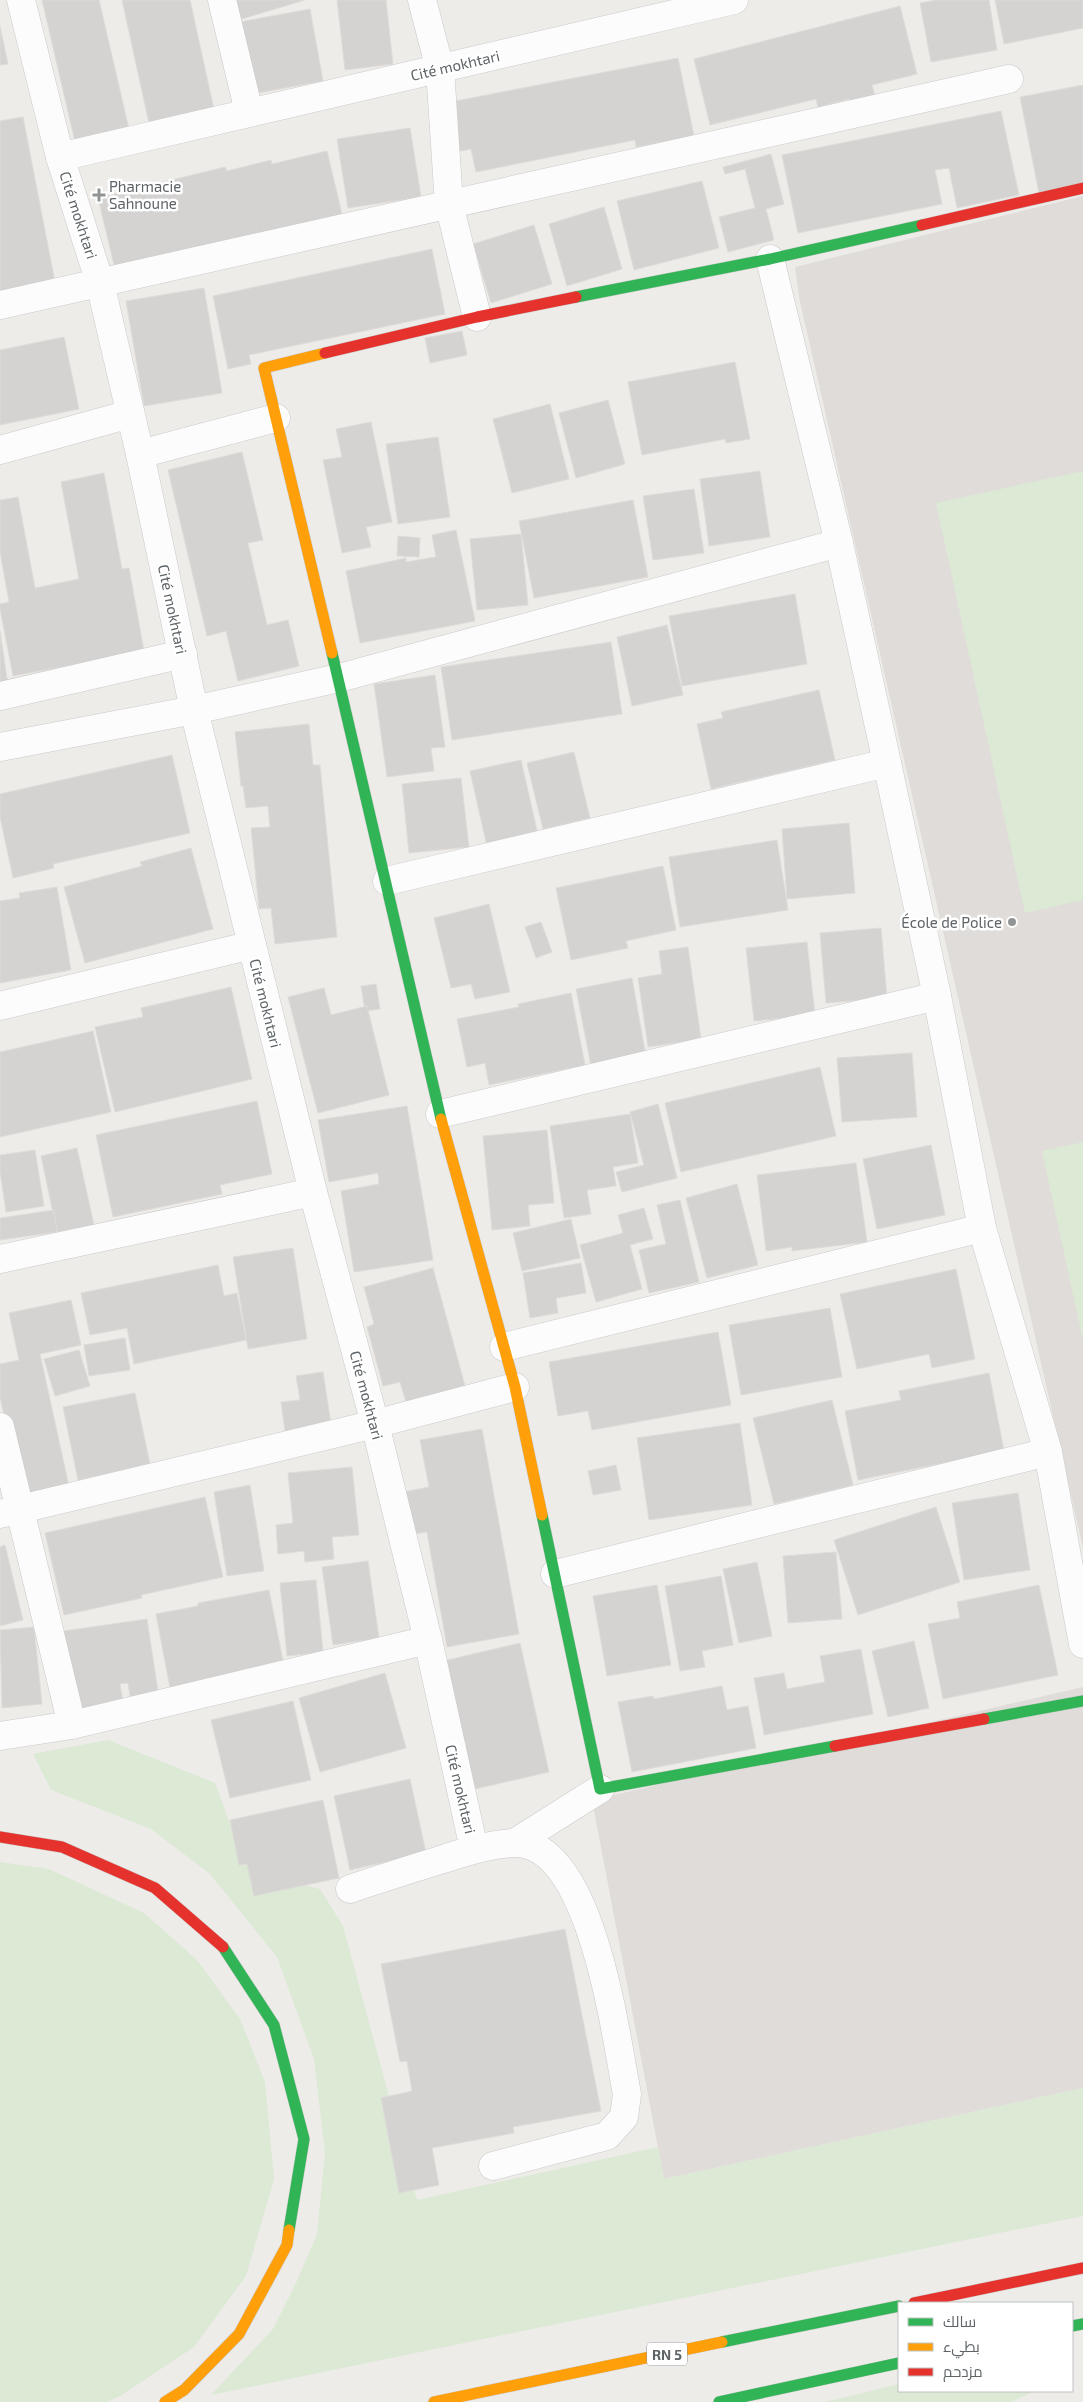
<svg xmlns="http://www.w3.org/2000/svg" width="1083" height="2402" viewBox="0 0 1083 2402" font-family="'Exo 2',Cairo,sans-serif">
<rect width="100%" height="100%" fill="#eeece9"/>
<g fill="#e0dcd9">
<polygon points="1083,196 1083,1548 799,297 795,267"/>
<polygon points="1083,1687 1083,2088 664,2179 592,1800"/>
</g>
<g fill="#dbe9d5">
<polygon points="1083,471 1083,900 1025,913 936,503"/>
<polygon points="1083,1142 1083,1341 1042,1151"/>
<polygon points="108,1740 215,1783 242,1856 281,1880 320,1889 343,1926 417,2200 658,2147 664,2179 1083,2088 1083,2216 211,2395 273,2329 296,2283 317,2234 325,2153 314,2059 277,1957 210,1874 151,1829 51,1790 33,1754"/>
<polygon points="0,1862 49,1869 144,1913 197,1960 240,2019 265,2082 274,2179 246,2276 194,2347 120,2396 107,2402 0,2402"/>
<polygon points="899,2384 899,2391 1035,2391 1011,2402 825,2402"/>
</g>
<g fill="#d5d3d2" stroke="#dedbd8">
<polygon points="42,0 99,0 129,129 75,142"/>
<polygon points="122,0 190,0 215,114 150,128"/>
<polygon points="226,0 305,0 232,22"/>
<polygon points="337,0 386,0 393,64 345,70"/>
<polygon points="936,0 989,0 997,50 931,62 920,3"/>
<polygon points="995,0 1083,0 1083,28 1004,44"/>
<polygon points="900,6 917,74 872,85 876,100 851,106 849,99 818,107 816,99 710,125 694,59"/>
<polygon points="310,9 323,81 252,94 239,22"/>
<polygon points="0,26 8,64 0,65"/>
<polygon points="678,58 694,136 636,147 635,140 476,172 471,149 455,152 445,103"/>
<polygon points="1083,85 1083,184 1039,193 1020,97"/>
<polygon points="1001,111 1019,195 957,208 949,168 935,170 942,204 798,233 782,155"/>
<polygon points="23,117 55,282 0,292 0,121"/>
<polygon points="410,128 421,197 348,208 337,139"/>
<polygon points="327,151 342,214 115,269 98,198 225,167 227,171 271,160 272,164"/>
<polygon points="771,154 784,204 766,209 774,240 728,252 719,217 755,208 745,169 725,174 723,167"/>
<polygon points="702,181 719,248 634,270 617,201"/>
<polygon points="604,207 622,269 567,286 549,224"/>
<polygon points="534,225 552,284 491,303 473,244"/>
<polygon points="432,249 445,314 249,355 251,364 228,369 213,296"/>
<polygon points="204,288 222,393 144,406 126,301"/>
<polygon points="462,331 467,355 430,363 425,338"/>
<polygon points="64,337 79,409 0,425 0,350"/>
<polygon points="735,362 750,439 726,443 725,439 642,455 628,382"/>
<polygon points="608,400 625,464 576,478 559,413"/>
<polygon points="550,404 569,479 512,493 493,419"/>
<polygon points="371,422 392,522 366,527 371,547 342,553 323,460 342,457 336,429"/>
<polygon points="438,437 450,517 398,524 386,444"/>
<polygon points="242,452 263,540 248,543 267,625 288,620 299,666 238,681 226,631 207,636 168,470"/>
<polygon points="760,471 770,537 709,546 700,479"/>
<polygon points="104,473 122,569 129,568 144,651 13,676 0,609 0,604 9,602 0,552 0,500 18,497 35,588 79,579 61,482"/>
<polygon points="694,489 704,553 653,560 643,496"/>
<polygon points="633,500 648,577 534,598 519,521"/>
<polygon points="456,530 475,621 360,643 346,571 406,558 406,562 436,557 432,535"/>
<polygon points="521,534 528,605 477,610 470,539"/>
<polygon points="398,536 420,538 419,557 397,556"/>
<polygon points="795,594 807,664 682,686 669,616"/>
<polygon points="667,625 683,695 632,706 617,637"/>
<polygon points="0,631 8,685 0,687"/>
<polygon points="611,642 622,714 452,740 441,667"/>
<polygon points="435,675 445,747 431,748 434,771 387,777 374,684"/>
<polygon points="819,690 835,760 711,789 697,724 723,718 721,712"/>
<polygon points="309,724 313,765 320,765 337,937 275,944 271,908 259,909 251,828 270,827 268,806 246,808 243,786 241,786 235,732"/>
<polygon points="574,752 590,818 543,829 527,763"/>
<polygon points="172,755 190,833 53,864 54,868 13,878 0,817 0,794"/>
<polygon points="521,760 539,839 488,851 470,771"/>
<polygon points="461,778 469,847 409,853 402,784"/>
<polygon points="849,823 855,893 787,899 782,829"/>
<polygon points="777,840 788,910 680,927 669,857"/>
<polygon points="191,848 213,929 85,963 64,887 142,866 140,862"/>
<polygon points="663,866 676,930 626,941 628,948 571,960 556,888"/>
<polygon points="57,887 71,970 0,983 0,901 20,898 19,893"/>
<polygon points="489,904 510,992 475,999 471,984 451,988 434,918"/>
<polygon points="541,922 552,952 536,958 525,927"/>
<polygon points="881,928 887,998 826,1003 820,933"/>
<polygon points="807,942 815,1015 754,1021 746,948"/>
<polygon points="688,947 701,1039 648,1047 638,978 662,974 659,951"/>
<polygon points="632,978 646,1056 591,1066 576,989"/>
<polygon points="376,984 380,1009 365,1011 361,986"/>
<polygon points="231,987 252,1079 115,1112 95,1027 143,1017 141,1008"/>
<polygon points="324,988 331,1015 367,1006 389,1095 318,1113 288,997"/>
<polygon points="571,993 585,1065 489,1085 485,1063 467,1067 457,1019 519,1007 518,1004"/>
<polygon points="93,1031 111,1112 0,1137 0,1052"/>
<polygon points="912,1053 917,1117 842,1122 837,1058"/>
<polygon points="820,1067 836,1136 681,1172 665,1103"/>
<polygon points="257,1101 272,1174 220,1185 222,1194 113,1217 96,1135"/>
<polygon points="658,1104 677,1178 622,1192 616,1172 644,1165 630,1112"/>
<polygon points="407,1106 433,1260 354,1272 341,1191 379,1184 378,1173 329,1182 318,1120"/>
<polygon points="630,1114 638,1163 613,1167 616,1186 587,1190 591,1214 564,1218 550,1126"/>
<polygon points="547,1130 554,1203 528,1205 530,1226 492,1230 483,1136"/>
<polygon points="931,1145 945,1215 877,1229 863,1159"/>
<polygon points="77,1148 94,1225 57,1232 41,1156"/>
<polygon points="35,1150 44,1206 6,1212 0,1172 0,1155"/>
<polygon points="856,1163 867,1242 792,1251 792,1247 766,1251 757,1175"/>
<polygon points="737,1184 758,1265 707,1278 686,1198"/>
<polygon points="680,1200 699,1282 649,1293 639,1250 666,1244 657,1205"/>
<polygon points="644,1208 653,1239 630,1245 642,1289 596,1302 580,1245 623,1233 618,1215"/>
<polygon points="54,1210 57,1232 0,1240 0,1218"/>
<polygon points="571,1219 580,1258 522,1271 513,1233"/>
<polygon points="293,1248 307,1339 248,1349 233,1257"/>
<polygon points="581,1263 586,1293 556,1298 558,1313 530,1318 523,1273"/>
<polygon points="218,1265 224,1296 237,1293 246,1340 134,1364 127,1328 90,1335 81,1293"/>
<polygon points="433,1268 465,1386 406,1402 400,1382 383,1386 367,1327 374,1324 364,1287"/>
<polygon points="956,1269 975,1359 932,1368 929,1354 857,1369 840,1294"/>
<polygon points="71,1300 81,1345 40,1354 70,1491 23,1501 0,1397 0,1364 19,1360 9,1313"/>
<polygon points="830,1308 842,1377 741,1395 729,1325"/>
<polygon points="718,1332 731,1405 592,1430 588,1411 558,1416 549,1362"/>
<polygon points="125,1338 130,1370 89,1376 84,1345"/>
<polygon points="79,1350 90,1386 55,1396 44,1359"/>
<polygon points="323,1372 331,1424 285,1431 281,1402 300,1400 296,1376"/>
<polygon points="989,1373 1004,1451 858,1480 845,1411 901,1400 899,1391"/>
<polygon points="135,1393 150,1464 78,1480 63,1407"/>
<polygon points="832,1400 853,1485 774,1504 753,1418"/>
<polygon points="740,1423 752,1505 649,1520 637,1438"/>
<polygon points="482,1429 519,1634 447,1647 427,1532 406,1535 398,1493 429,1487 420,1440"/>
<polygon points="616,1465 621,1490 593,1495 588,1471"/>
<polygon points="352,1467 359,1535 332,1537 334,1559 305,1562 304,1551 278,1554 276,1525 293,1523 288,1473"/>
<polygon points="250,1485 264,1571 227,1576 214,1492"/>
<polygon points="1018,1493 1030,1570 964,1580 952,1503"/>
<polygon points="205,1497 223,1577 141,1595 142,1598 64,1615 45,1533"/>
<polygon points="936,1507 960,1582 858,1615 834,1540"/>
<polygon points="5,1545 23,1620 0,1626 0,1547"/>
<polygon points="836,1552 842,1619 788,1623 783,1556"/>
<polygon points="368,1561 379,1638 333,1645 322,1567"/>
<polygon points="757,1562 772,1636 739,1643 723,1569"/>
<polygon points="721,1576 733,1645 702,1651 705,1667 680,1671 665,1586"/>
<polygon points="316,1580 323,1652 287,1656 280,1583"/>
<polygon points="657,1585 671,1665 607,1676 593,1596"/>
<polygon points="1039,1585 1058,1675 943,1699 928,1624 960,1618 957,1602"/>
<polygon points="269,1590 284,1666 170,1688 156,1614 198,1606 198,1603"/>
<polygon points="147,1619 159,1698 131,1702 128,1683 120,1684 124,1707 77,1714 64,1631"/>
<polygon points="34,1627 42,1704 2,1708 0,1630"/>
<polygon points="914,1641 929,1708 888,1717 872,1651"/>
<polygon points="520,1643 549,1772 475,1789 435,1663"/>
<polygon points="861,1649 873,1714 764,1735 754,1678 784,1673 787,1689 825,1682 820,1656"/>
<polygon points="385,1673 406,1748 320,1772 299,1698"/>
<polygon points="722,1686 727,1710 748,1706 756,1748 632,1772 618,1702 653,1696 654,1699"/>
<polygon points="293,1701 311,1780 230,1798 211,1720"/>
<polygon points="410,1779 426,1853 350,1870 334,1796"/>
<polygon points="323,1800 339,1878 254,1896 247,1864 239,1865 230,1820"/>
<polygon points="565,1929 601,2111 513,2127 514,2133 432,2148 439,2185 399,2193 381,2098 412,2091 407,2061 400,2062 381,1964"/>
</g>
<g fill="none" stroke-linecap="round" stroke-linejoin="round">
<g stroke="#cacaca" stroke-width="29">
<g id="street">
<polyline points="21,0 60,157 100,283 140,454 194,710 313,1192 375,1424 428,1640 474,1849"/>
<polyline points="222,0 249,112"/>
<polyline points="422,0 440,69 449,204 477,317"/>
<polyline points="60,157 734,0"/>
<polyline points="770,259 839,543 887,763 937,996 982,1228 1048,1452 1083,1644"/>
<polyline points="0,305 1009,79"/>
<polyline points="0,450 130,414"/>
<polyline points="140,454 276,418"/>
<polyline points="0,696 183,654"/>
<polyline points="0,747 194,710 339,678 839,543"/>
<polyline points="387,881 887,763"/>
<polyline points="0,1006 252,945"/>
<polyline points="440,1114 937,996"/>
<polyline points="0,1259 313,1192"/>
<polyline points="504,1347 982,1228"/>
<polyline points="0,1427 72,1725 428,1640"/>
<polyline points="0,1514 375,1424 515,1387"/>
<polyline points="555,1574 1048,1452"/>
<polyline points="0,1736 72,1725"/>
<polyline points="516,1842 600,1789"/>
<path d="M350,1889C379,1879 408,1870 437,1861C462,1853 488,1844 514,1843C592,1840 616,2038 627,2094L624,2117L607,2136L493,2166"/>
</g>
</g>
<g stroke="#cacac9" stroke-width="12">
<g id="fast">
<polyline points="576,297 770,259 922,225"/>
<polyline points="332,653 441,1119"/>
<polyline points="542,1515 600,1789 835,1746"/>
<polyline points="984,1719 1083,1701"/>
<polyline points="223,1947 274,2025 304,2139 289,2230"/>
<polyline points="1072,2326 1083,2324"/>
<polyline points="722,2342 899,2306"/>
<polyline points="719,2402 899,2363"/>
</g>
</g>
<g stroke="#cacac9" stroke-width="12">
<g id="slow">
<polyline points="325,353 264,368 332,653"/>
<polyline points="441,1119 515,1387 542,1515"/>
<polyline points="165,2402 184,2390 239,2334 287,2245 289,2230"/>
<polyline points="434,2402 722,2342"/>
</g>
</g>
<g stroke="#cacac9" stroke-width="12">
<g id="jam">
<polyline points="922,225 1083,188"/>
<polyline points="325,353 477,317 576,297"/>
<polyline points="835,1746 984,1719"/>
<polyline points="0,1837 62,1847 155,1888 223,1947"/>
<polyline points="914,2303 1083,2268"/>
</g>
</g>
<use href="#street" stroke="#fcfcfc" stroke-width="28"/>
<use href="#fast" stroke="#30b455" stroke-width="11"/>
<use href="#slow" stroke="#ff9f0a" stroke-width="11"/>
<use href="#jam" stroke="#e5322d" stroke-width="11"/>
</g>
<g fill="#909494" stroke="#fff" stroke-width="2">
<path d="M96.5 187.5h5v5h5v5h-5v5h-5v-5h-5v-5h5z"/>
<circle cx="1012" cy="922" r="5"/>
</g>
<g text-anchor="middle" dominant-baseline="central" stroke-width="5" stroke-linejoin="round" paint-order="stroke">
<rect fill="#fff" stroke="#8e9295" stroke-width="1" x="647" y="2342.5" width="40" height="23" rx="4"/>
<g font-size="14" font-weight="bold" fill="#5e6467">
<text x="667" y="2354">RN 5</text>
</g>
<g font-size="15" fill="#5e6467" stroke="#fff">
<text transform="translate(455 65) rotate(-13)">Cité mokhtari</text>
<text transform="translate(79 215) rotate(72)">Cité mokhtari</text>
<text transform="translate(173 609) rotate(78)">Cité mokhtari</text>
<text transform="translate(266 1003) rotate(76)">Cité mokhtari</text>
<text transform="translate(367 1395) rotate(75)">Cité mokhtari</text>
<text transform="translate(461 1789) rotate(77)">Cité mokhtari</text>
</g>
<g font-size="15" fill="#5e6467" stroke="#fff" text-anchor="start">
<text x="109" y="186">Pharmacie<tspan x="109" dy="17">Sahnoune</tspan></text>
<text x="1002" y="922" text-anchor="end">École de Police</text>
</g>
</g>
<rect x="898" y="2302" width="175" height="90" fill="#ffffff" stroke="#bfc1c2"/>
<rect x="908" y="2318" width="25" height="8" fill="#30b455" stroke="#bfc1c2"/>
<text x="943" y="2327" font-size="15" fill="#5e6467">سالك</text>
<rect x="908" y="2343" width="25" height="8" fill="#ff9f0a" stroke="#bfc1c2"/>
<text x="943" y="2352" font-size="15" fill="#5e6467">بطيء</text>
<rect x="908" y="2368" width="25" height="8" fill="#e5322d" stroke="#bfc1c2"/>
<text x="943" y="2377" font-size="15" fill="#5e6467">مزدحم</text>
</svg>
